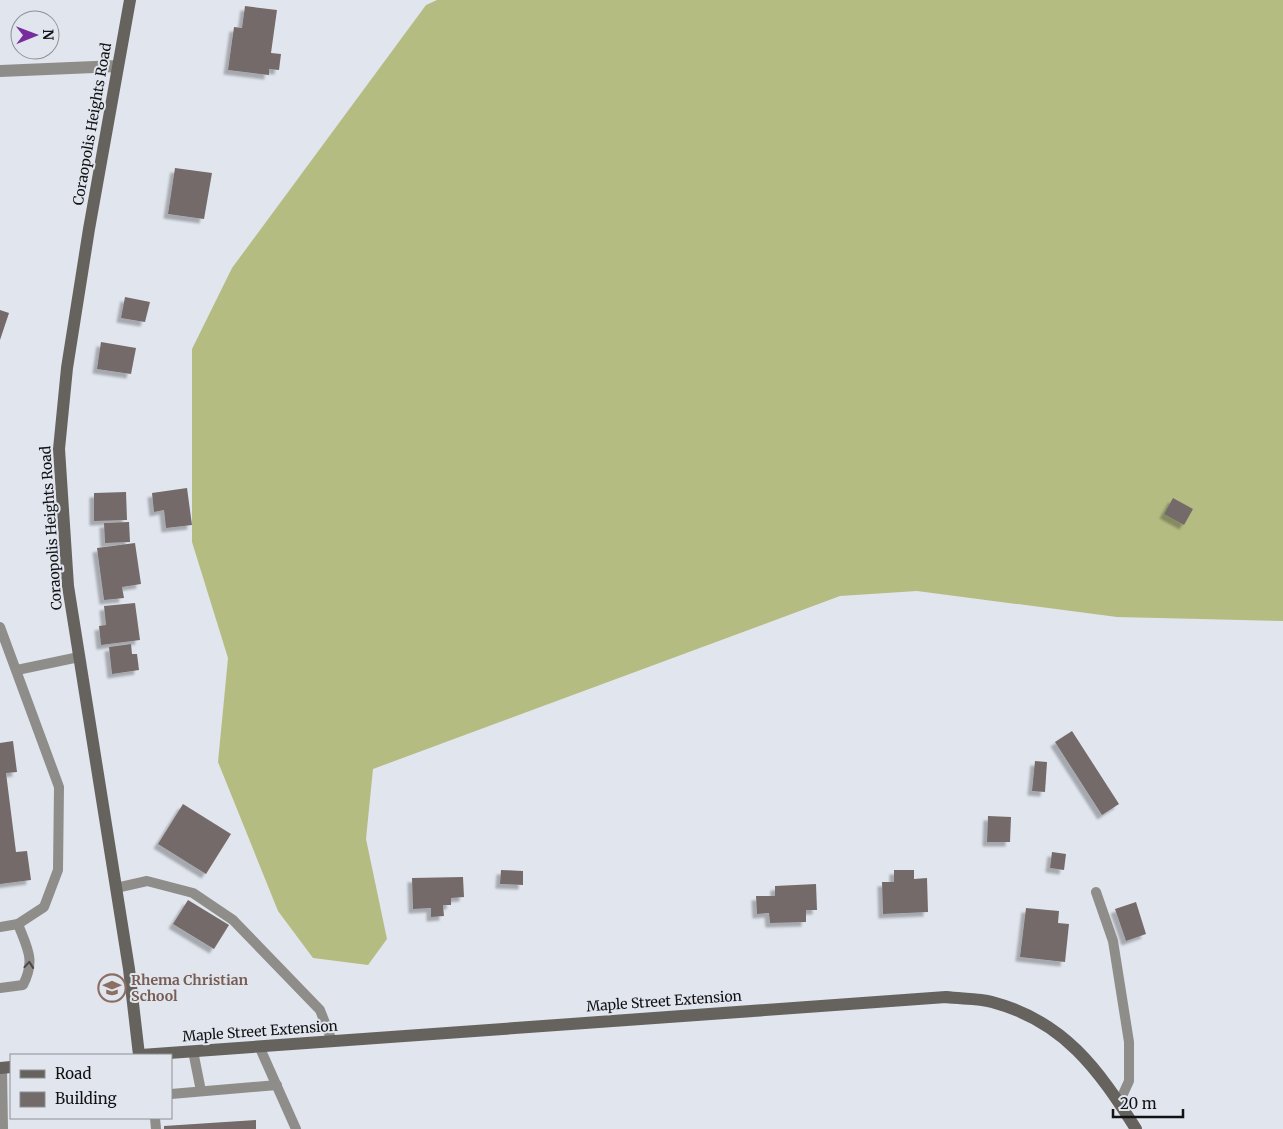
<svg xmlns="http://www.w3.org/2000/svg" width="1283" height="1129" viewBox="0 0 1283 1129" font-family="Merriweather,serif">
<defs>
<filter id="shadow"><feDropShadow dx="-4.5" dy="4.5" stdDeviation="1" flood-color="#0004"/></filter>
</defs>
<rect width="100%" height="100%" fill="#e1e5ed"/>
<polygon fill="#b5bc82" points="437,0 1283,0 1283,621 1117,617 917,591 840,596 373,769 366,839 387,939 368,965 313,958 278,911 218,762 228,658 192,542 192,349 232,268 426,5"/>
<g fill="#736b69" filter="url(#shadow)">
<polygon points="245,6 277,10 271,53 281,54 279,70 269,69 269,75 228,70 234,27 242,28"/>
<polygon points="175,168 212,173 204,219 168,214"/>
<polygon points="125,297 150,302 145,322 121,318"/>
<polygon points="0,310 9,313 0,340"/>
<polygon points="101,342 136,348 131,374 97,369"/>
<polygon points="187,488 192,525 166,528 164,510 154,512 152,493"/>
<polygon points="126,492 127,520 94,521 94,493"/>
<polygon points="1173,498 1193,509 1184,525 1164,514"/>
<polygon points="129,522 130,542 105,543 104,523"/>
<polygon points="135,543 141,584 122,587 124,598 104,600 97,548"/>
<polygon points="135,603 140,640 101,645 99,626 106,625 104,606"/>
<polygon points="131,644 132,654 137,654 139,670 112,674 109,647"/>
<polygon points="1072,731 1119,804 1102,815 1055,742"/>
<polygon points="13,741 17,772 6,773 16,852 27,851 31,880 0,884 0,743"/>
<polygon points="1035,761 1047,762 1045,792 1032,791"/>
<polygon points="183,804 231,834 206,874 158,844"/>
<polygon points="988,816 1011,817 1010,842 987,842"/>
<polygon points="1052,852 1066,854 1064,870 1050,868"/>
<polygon points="501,870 523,871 523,885 500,884"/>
<polygon points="894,870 914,870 914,879 927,878 928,912 883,914 882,882 894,882"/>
<polygon points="463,877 464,897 451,898 451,905 443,905 444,916 431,917 431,908 413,909 412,878"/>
<polygon points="816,884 817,910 806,910 806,922 770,923 769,913 757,914 756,896 775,896 775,886"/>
<polygon points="188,900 229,925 214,949 173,924"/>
<polygon points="1136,902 1146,934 1126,941 1115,909"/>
<polygon points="1026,908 1059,911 1058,923 1069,924 1065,962 1020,957"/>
<polygon points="256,1120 256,1129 164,1129 164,1126"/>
</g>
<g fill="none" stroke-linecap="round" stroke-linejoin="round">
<g stroke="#8f8d8a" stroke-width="10">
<polyline points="0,627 59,787 58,870 44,907 18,924 0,927"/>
<polyline points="17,670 79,657"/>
<polyline points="116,888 147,881 193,893 233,920 320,1010 332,1041"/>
<polyline points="1096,892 1113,941 1129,1042 1129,1081 1119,1103"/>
<path d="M0,988L23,985C36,960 27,948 18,924"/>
<polyline points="259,1046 296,1129"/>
<polyline points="193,1051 201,1091"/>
<polyline points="171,1094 277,1085"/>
<polyline points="155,1118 156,1129"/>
</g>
<g stroke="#8f8d8a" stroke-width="12">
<polyline points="0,71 118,66"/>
<polyline points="1,1068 2,1129"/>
</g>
<g stroke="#66635f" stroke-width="12">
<polyline points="130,0 89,229 67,368 59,449 68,586 129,969 139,1055"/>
<path d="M141,1055L946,997C961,999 978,998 992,1002C1064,1021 1098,1069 1136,1129"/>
<polyline points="0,1068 11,1067"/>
</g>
</g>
<defs><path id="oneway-chevron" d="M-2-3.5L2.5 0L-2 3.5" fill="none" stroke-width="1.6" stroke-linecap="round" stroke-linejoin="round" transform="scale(1.25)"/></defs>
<use stroke="#4a4949" href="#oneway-chevron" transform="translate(29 965) rotate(-85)"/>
<defs>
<g id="school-ring" transform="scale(1.4375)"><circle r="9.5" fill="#e1e5ed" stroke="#8d6e63" stroke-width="1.5"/><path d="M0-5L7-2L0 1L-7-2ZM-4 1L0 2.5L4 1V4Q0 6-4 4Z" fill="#8d6e63"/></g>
</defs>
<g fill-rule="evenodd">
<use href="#school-ring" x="112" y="988"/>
</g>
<g text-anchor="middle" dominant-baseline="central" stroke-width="4" stroke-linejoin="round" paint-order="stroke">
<g font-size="14" fill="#111214" stroke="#e1e5ed">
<text transform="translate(92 124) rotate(-80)">Coraopolis Heights Road</text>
<text transform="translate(51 528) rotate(-94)">Coraopolis Heights Road</text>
<text transform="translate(664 1001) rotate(-4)">Maple Street Extension</text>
<text transform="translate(260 1031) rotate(-4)">Maple Street Extension</text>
</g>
<g font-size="14" font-weight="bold" fill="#785e54" stroke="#e1e5ed" text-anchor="start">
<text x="131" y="980">Rhema Christian<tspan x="131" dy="16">School</tspan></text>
</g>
</g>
<rect x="10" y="1054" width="162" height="65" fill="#e1e5ed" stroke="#8e9196"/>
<rect x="20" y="1070" width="25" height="8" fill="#66635f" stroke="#8e9196"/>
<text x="55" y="1079" font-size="15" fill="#111214">Road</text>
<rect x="20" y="1092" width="25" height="15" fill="#736b69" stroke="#8e9196"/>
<text x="55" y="1104" font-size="15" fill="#111214">Building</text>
<g transform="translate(35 35) rotate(89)"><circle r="24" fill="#e1e5ed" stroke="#8e9196"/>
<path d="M0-4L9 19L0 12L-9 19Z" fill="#782c9e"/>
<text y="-8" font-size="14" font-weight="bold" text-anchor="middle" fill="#111214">N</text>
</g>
<path d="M1113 1109v8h70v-8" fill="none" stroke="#111214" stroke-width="2.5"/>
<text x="1120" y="1109" font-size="15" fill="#111214" stroke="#e1e5ed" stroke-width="4" paint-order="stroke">20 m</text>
</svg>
